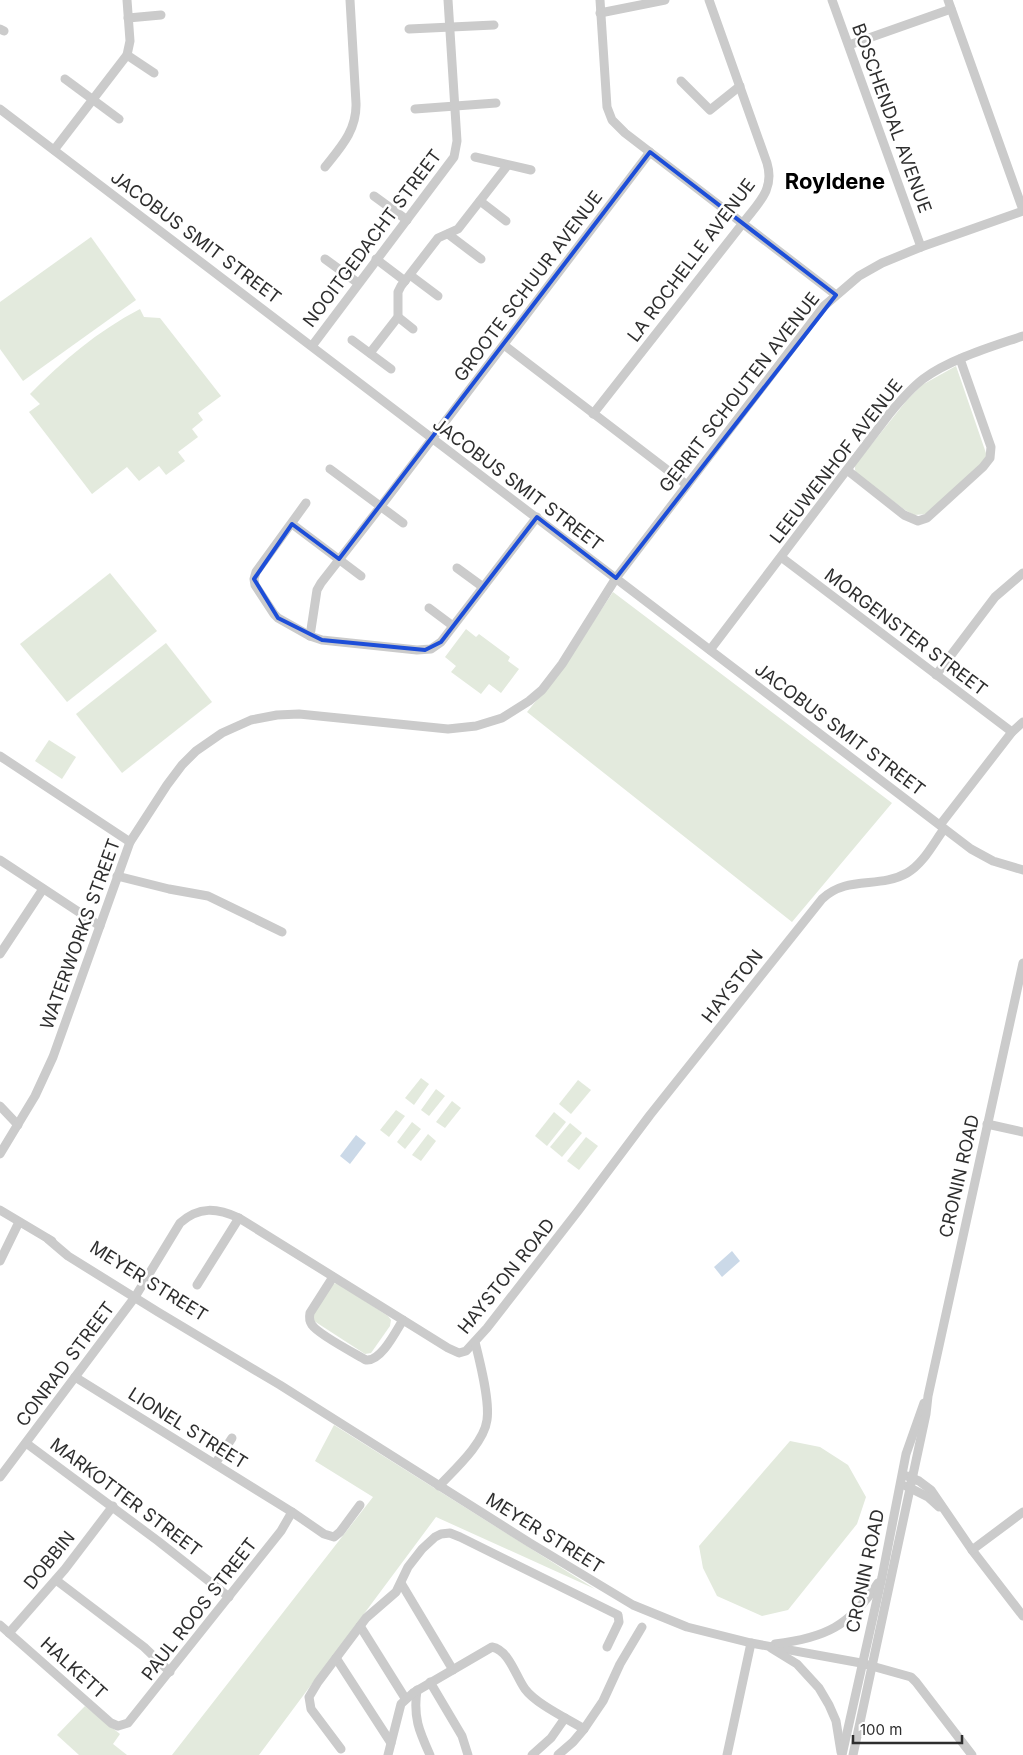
<svg xmlns="http://www.w3.org/2000/svg" width="1023" height="1755" viewBox="0 0 1023 1755" font-family="Inter,sans-serif">
<rect width="100%" height="100%" fill="#fff"/>
<g fill="#e3eadd">
<polygon points="91,237 136,300 23,381 0,349 0,302"/>
<path d="M140,309L144,317L160,318L221,396L198,413L203,420L192,429L198,437L178,452L185,461L166,475L159,466L139,481L127,467L92,494L29,412L40,404L30,394C62,361 98,331 140,309Z"/>
<polygon points="956,366 987,456 975,471 927,514 914,515 905,510 857,474 855,470 855,465 907,400 922,385"/>
<polygon points="110,573 157,631 67,702 20,644"/>
<polygon points="613,592 892,803 792,922 527,712 562,669"/>
<polygon points="466,629 476,637 479,634 510,657 508,661 519,669 501,693 489,684 481,694 451,672 456,666 445,657"/>
<polygon points="166,643 212,702 122,773 76,714"/>
<polygon points="49,740 76,757 62,779 35,761"/>
<polygon points="421,1078 429,1084 414,1105 405,1098"/>
<polygon points="578,1080 591,1090 571,1114 559,1104"/>
<polygon points="436,1089 445,1096 429,1116 421,1110"/>
<polygon points="452,1101 461,1108 445,1128 436,1122"/>
<polygon points="396,1110 405,1116 389,1137 380,1130"/>
<polygon points="554,1112 566,1122 547,1146 535,1136"/>
<polygon points="412,1122 421,1129 405,1149 397,1142"/>
<polygon points="570,1123 582,1133 562,1157 550,1147"/>
<polygon points="428,1134 436,1141 421,1161 412,1155"/>
<polygon points="586,1137 598,1146 579,1170 567,1161"/>
<polygon points="337,1283 388,1316 391,1320 390,1326 371,1353 365,1354 311,1319 332,1284"/>
<polygon points="334,1425 595,1589 436,1517 259,1755 172,1755 373,1497 315,1461"/>
<polygon points="790,1441 820,1447 848,1465 866,1497 857,1524 788,1610 762,1616 717,1596 703,1568 699,1546"/>
<polygon points="85,1706 120,1734 113,1744 127,1755 79,1755 57,1735"/>
</g>
<g fill="#cbd9e8">
<polygon points="356,1135 366,1143 350,1164 340,1156"/>
<polygon points="732,1251 740,1261 722,1277 714,1267"/>
</g>
<g fill="none" stroke-linecap="round" stroke-linejoin="round">
<g stroke="#cbcbcb" stroke-width="9">
<polyline points="600,0 607,107 612,120 625,133 836,295"/>
<polyline points="832,0 921,247"/>
<polyline points="948,0 1023,210"/>
<polyline points="600,13 665,0"/>
<polyline points="128,18 161,15"/>
<polyline points="0,29 4,31"/>
<polyline points="409,29 494,25"/>
<polyline points="849,45 951,9"/>
<polyline points="127,55 154,73"/>
<polyline points="65,79 119,119"/>
<polyline points="681,81 710,110 740,86"/>
<polyline points="0,109 971,849 993,861 1023,870"/>
<polyline points="415,109 496,103"/>
<polyline points="54,150 127,55 130,41 127,0"/>
<polyline points="475,157 531,170"/>
<path d="M325,167C341,147 357,130 356,103L350,0"/>
<polyline points="374,196 407,220"/>
<polyline points="480,201 506,221"/>
<polyline points="448,234 481,259"/>
<polyline points="325,259 358,283"/>
<polyline points="376,259 405,281"/>
<polyline points="410,275 438,296"/>
<polyline points="398,317 413,329"/>
<polyline points="352,340 391,369"/>
<polyline points="504,345 687,485"/>
<polyline points="312,346 454,157 457,141 448,0"/>
<polyline points="370,353 398,317 398,292 401,286 438,238 458,229 507,166"/>
<path d="M593,414L743,223C758,203 775,190 767,163L709,0"/>
<polyline points="330,469 403,523"/>
<polyline points="847,470 904,515 918,521 927,518 983,467 990,458 991,447 960,359"/>
<polyline points="306,503 256,572 254,579 255,585 274,614 278,618 310,636 322,640 417,650 431,649 441,642 537,517"/>
<polyline points="292,524 361,576"/>
<polyline points="781,557 1012,732"/>
<polyline points="457,568 483,587"/>
<polyline points="429,608 453,626"/>
<polyline points="310,636 317,590 321,583 381,506 650,152"/>
<path d="M710,650L890,413C900,401 910,389 923,379C950,359 991,347 1023,336"/>
<polyline points="936,675 995,597 1023,573"/>
<polyline points="0,756 130,842"/>
<polyline points="940,825 1012,732 1023,722"/>
<polyline points="0,860 100,926"/>
<polyline points="117,876 169,889 208,896 282,932"/>
<polyline points="0,954 43,889"/>
<polyline points="0,1106 18,1125"/>
<polyline points="987,1124 1023,1132"/>
<polyline points="0,1154 35,1096 53,1057 130,842 167,785 182,765 196,751 222,733 251,720 277,715 299,714 448,729 476,726 502,718 529,701 542,690 562,664 616,578 824,306 859,276 882,263 921,247 1023,211"/>
<polyline points="0,1210 52,1241"/>
<polyline points="48,1239 68,1256 158,1312 280,1385 530,1543 633,1605 687,1627 751,1643 861,1663 911,1677 916,1682 972,1755"/>
<polyline points="0,1261 19,1222"/>
<path d="M333,1277L310,1313C309,1318 309,1321 312,1325C319,1335 354,1353 366,1360C381,1362 396,1331 403,1320"/>
<polyline points="197,1285 239,1218"/>
<polyline points="26,1443 158,1541 229,1597"/>
<polyline points="215,1464 232,1438"/>
<polyline points="907,1476 919,1481 931,1490 972,1550 1023,1616"/>
<path d="M0,1477L135,1297L180,1223C199,1206 217,1208 239,1218L448,1348L459,1353L466,1351L487,1328L578,1211L650,1115L822,899C847,875 879,889 907,873C923,864 933,844 944,829"/>
<path d="M439,1486C455,1469 484,1443 487,1420C490,1401 480,1362 475,1342"/>
<polyline points="906,1486 928,1497 939,1507"/>
<polyline points="292,1512 324,1534 334,1537 340,1532 360,1505"/>
<polyline points="972,1550 1023,1512"/>
<polyline points="56,1580 144,1647 170,1672"/>
<polyline points="401,1583 453,1670"/>
<polyline points="0,1625 111,1723 118,1726 128,1723 281,1531 292,1512 75,1377"/>
<polyline points="360,1626 405,1698"/>
<polyline points="9,1633 65,1569 113,1506"/>
<path d="M775,1644C825,1638 850,1626 878,1583"/>
<polyline points="771,1648 797,1664 819,1688 829,1705 836,1721 841,1752"/>
<polyline points="336,1658 391,1743"/>
<polyline points="430,1682 462,1736 468,1755"/>
<path d="M417,1690C413,1717 419,1731 430,1755"/>
<polyline points="341,1749 311,1709 309,1697 318,1682 366,1618 396,1592 408,1567 422,1549 435,1537 441,1534 450,1533 460,1537 618,1615 619,1622 607,1647"/>
<path d="M388,1755L401,1704L413,1693L492,1647C509,1650 516,1677 525,1689C536,1704 568,1719 584,1729"/>
<polyline points="532,1755 551,1738 565,1718"/>
<polyline points="558,1755 573,1742 584,1729 603,1701 620,1664 642,1627"/>
<polyline points="727,1755 751,1643"/>
<polyline points="842,1755 882,1577 906,1454 924,1403"/>
<polyline points="853,1755 926,1414 928,1396 1023,963"/>
</g>
</g>
<path fill="none" stroke="#1d4ed8" stroke-width="4" stroke-linejoin="round" d="M650,152L836,295L616,578L537,517L441,642L425,650L322,640L278,618L254,579L292,524L339,559Z"/>
<g text-anchor="middle" dominant-baseline="central" stroke-width="5" stroke-linejoin="round" paint-order="stroke">
<g font-size="18" fill="#2e2e2e" stroke="#fff">
<text transform="translate(892 118) rotate(70)">BOSCHENDAL AVENUE</text>
<text transform="translate(196 237) rotate(37)">JACOBUS SMIT STREET</text>
<text transform="translate(372 238) rotate(-53)">NOOITGEDACHT STREET</text>
<text transform="translate(691 260) rotate(-53)">LA ROCHELLE AVENUE</text>
<text transform="translate(528 286) rotate(-53)">GROOTE SCHUUR AVENUE</text>
<text transform="translate(739 392) rotate(-52)">GERRIT SCHOUTEN AVENUE</text>
<text transform="translate(836 461) rotate(-52)">LEEUWENHOF AVENUE</text>
<text transform="translate(518 484) rotate(37)">JACOBUS SMIT STREET</text>
<text transform="translate(906 632) rotate(37)">MORGENSTER STREET</text>
<text transform="translate(840 729) rotate(37)">JACOBUS SMIT STREET</text>
<text transform="translate(80 934) rotate(-70)">WATERWORKS STREET</text>
<text transform="translate(732 986) rotate(-52)">HAYSTON</text>
<text transform="translate(959 1176) rotate(-77)">CRONIN ROAD</text>
<text transform="translate(506 1276) rotate(-51)">HAYSTON ROAD</text>
<text transform="translate(149 1281) rotate(32)">MEYER STREET</text>
<text transform="translate(65 1364) rotate(-53)">CONRAD STREET</text>
<text transform="translate(188 1428) rotate(32)">LIONEL STREET</text>
<text transform="translate(126 1497) rotate(37)">MARKOTTER STREET</text>
<text transform="translate(545 1533) rotate(32)">MEYER STREET</text>
<text transform="translate(49 1560) rotate(-51)">DOBBIN</text>
<text transform="translate(865 1571) rotate(-78)">CRONIN ROAD</text>
<text transform="translate(199 1609) rotate(-52)">PAUL ROOS STREET</text>
<text transform="translate(74 1668) rotate(42)">HALKETT</text>
</g>
<g font-size="22" font-weight="bold" fill="#000" stroke="#fff">
<text x="835" y="181">Royldene</text>
</g>
</g>
<path d="M853 1735v8h109v-8" fill="none" stroke="#2e2e2e" stroke-width="2.5"/>
<text x="860" y="1735" font-size="15" fill="#2e2e2e" stroke="#ffffff" stroke-width="4" paint-order="stroke">100 m</text>
</svg>
